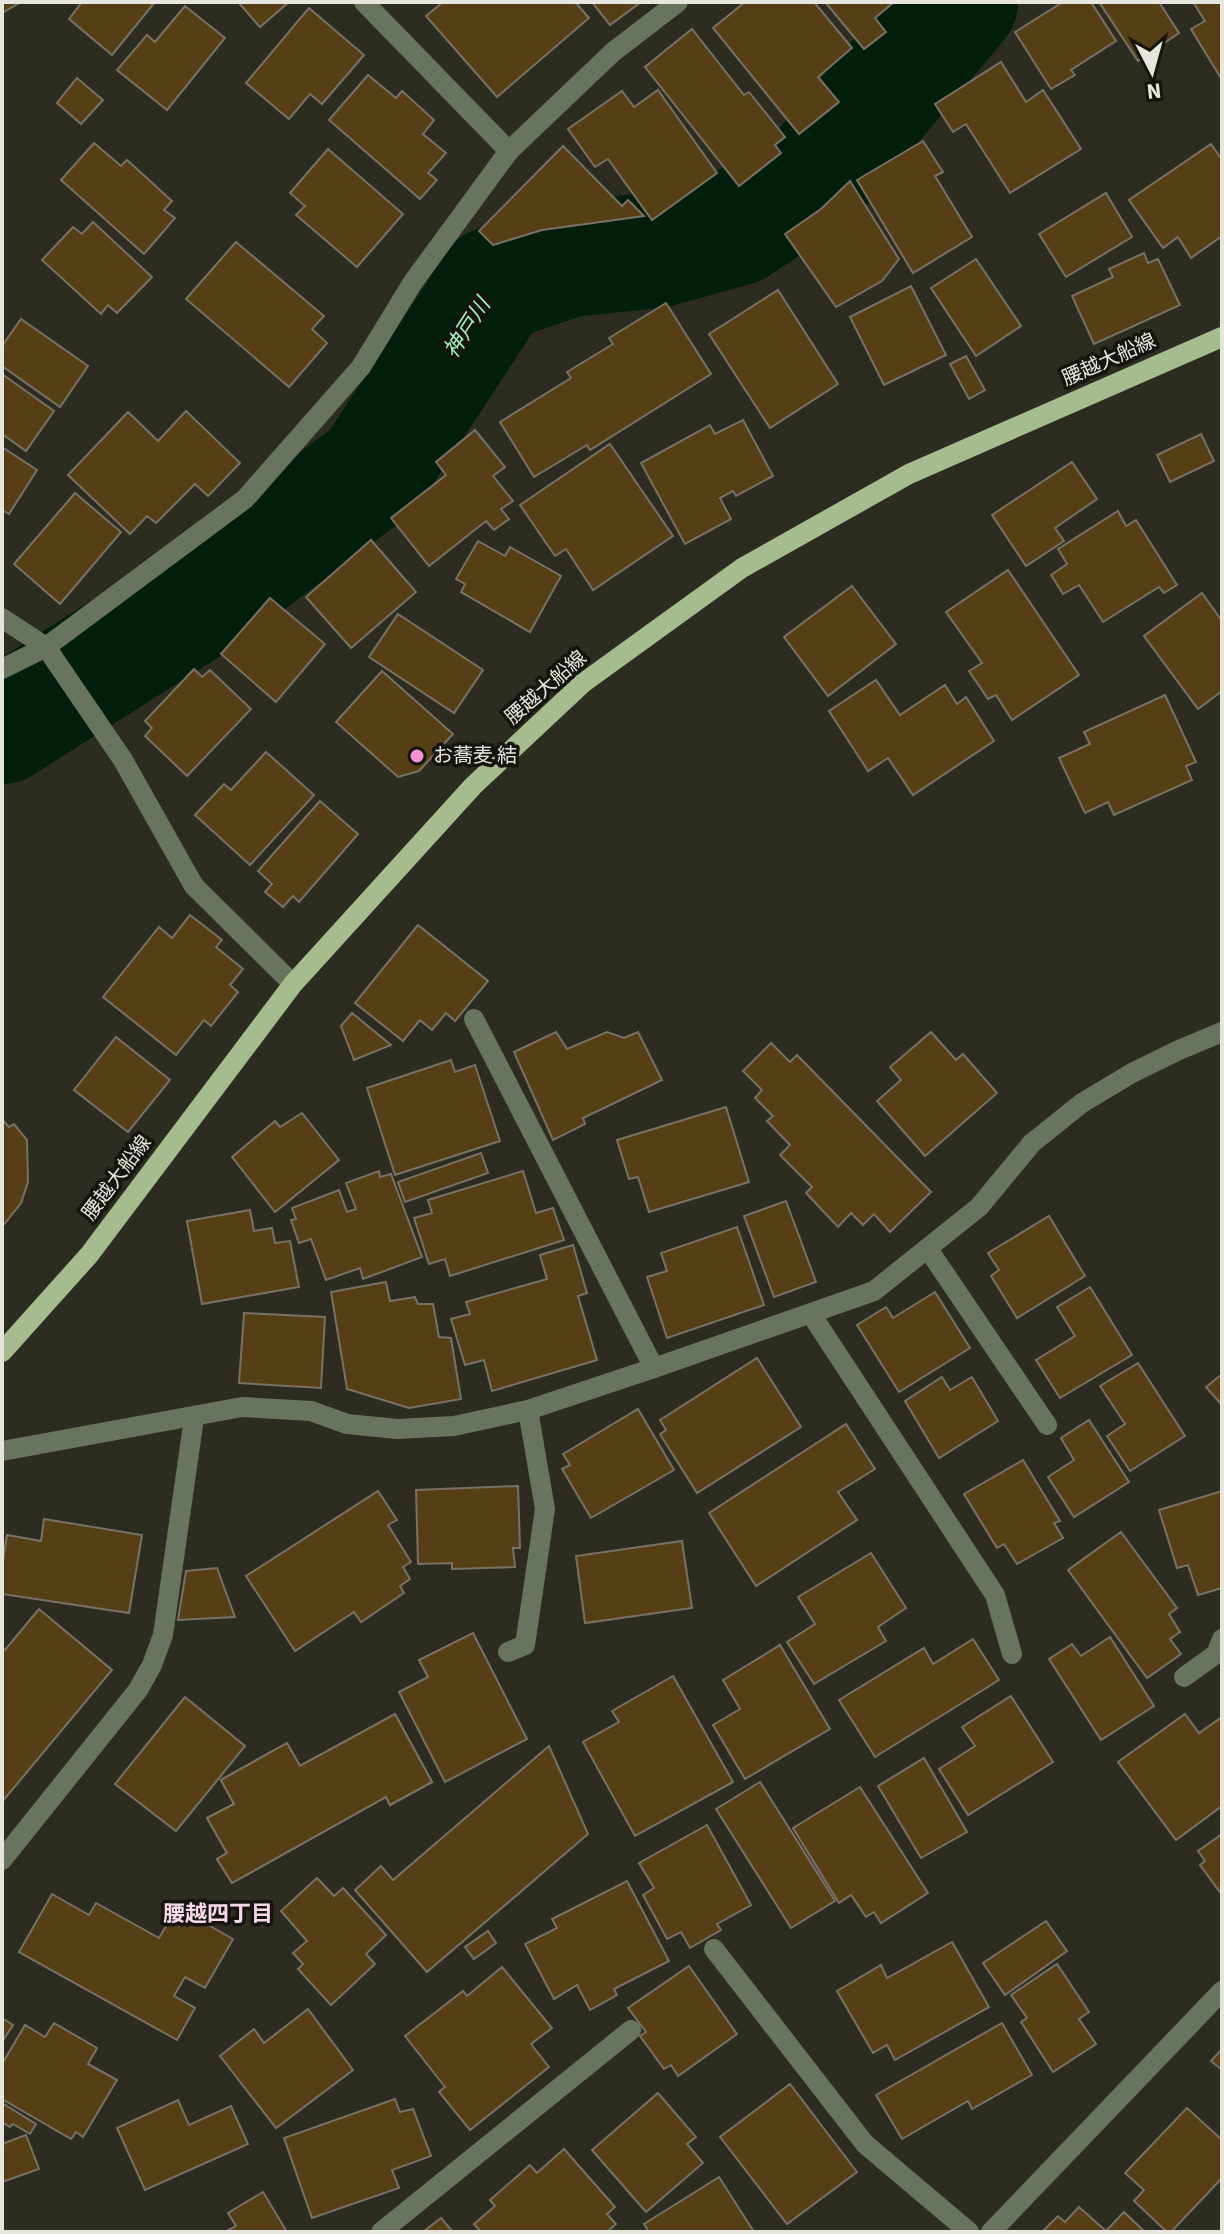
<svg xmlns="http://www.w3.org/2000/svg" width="1224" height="2234" viewBox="0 0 1224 2234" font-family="'Source Sans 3','Noto Sans JP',sans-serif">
<rect width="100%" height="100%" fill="#2d2c21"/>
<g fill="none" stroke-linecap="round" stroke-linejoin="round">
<polyline stroke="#021f0e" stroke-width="116" points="2,726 202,599 373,470 495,284 569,259 657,250 736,228 815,176 960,2"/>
</g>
<g fill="#563f15" stroke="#787165" stroke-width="2">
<polygon points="2,2 21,2 2,13"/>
<polygon points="82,2 155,2 112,55 69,19"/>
<polygon points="238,2 289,2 260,27"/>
<polygon points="443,2 575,2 589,18 497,97 426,16"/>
<polygon points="592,2 641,2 610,25"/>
<polygon points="745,2 814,2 852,48 818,77 839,102 799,134 713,28"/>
<polygon points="825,2 894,2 875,18 886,32 864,49"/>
<polygon points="1063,2 1091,2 1116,41 1071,70 1075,75 1051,89 1015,32"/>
<polygon points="1099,2 1159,2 1179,33 1138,61"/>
<polygon points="1193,2 1222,2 1222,80 1191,29 1205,21"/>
<polygon points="185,6 225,38 167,110 117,70 147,35 155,42"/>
<polygon points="309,8 364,55 322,104 310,94 289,119 246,83"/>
<polygon points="692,29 744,95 749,92 785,137 775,145 781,153 739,186 645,67"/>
<polygon points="1001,62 1026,102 1043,90 1081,149 1010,193 966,124 953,132 935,104"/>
<polygon points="368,75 396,98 402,91 434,120 423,134 446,153 428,173 437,180 420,199 329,120"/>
<polygon points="77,78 103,100 81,124 57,103"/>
<polygon points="658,90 717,173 652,220 608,159 595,167 568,129 622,91 634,107"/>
<polygon points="923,141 943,172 935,176 972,237 913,273 857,180"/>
<polygon points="94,143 121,166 127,160 172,201 164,210 175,218 144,254 61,180"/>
<polygon points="1211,144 1222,160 1222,236 1191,258 1178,237 1163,248 1129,200"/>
<polygon points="563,146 622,206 628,200 644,216 542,230 493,245 479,231"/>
<polygon points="328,149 403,214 357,267 296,215 305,206 290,193"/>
<polygon points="850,181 899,259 882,281 836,307 785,234 821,209"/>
<polygon points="1106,193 1132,237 1066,277 1039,234"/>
<polygon points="93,222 152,277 117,313 108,305 101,314 42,260 73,227 82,234"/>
<polygon points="236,242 324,316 312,329 327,343 289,387 186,299"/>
<polygon points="1144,253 1148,263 1158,259 1180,305 1094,344 1072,296 1113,277 1109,269"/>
<polygon points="976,259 1021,326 976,356 931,288"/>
<polygon points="911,286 946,355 884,385 850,317"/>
<polygon points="778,290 838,384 770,428 709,334"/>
<polygon points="666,303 711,374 590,450 587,445 534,477 500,422 571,378 567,372 613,344 609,338"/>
<polygon points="21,319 88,366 60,407 2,366 2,346"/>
<polygon points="966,356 985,390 969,399 950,364"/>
<polygon points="2,374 54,411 26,451 2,434"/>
<polygon points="186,411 240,463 208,496 195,484 156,523 147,516 130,534 68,475 128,412 158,441"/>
<polygon points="743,420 773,476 736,496 733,491 720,498 731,519 685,544 641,463 710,425 715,434"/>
<polygon points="475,430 505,467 493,476 513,501 501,509 509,519 494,530 486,521 429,566 391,518 446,475 436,462"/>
<polygon points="1201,434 1214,461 1170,482 1157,455"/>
<polygon points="610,444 673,536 593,590 566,549 555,556 520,505"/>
<polygon points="2,447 37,470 9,514 2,510"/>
<polygon points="1072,462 1097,499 1055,528 1064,541 1026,566 992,515"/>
<polygon points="75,493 121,532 60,604 14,564"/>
<polygon points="1118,511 1126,526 1136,520 1177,585 1164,593 1159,587 1103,622 1079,585 1063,594 1051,575 1067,564 1058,549"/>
<polygon points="371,540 416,592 351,648 306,597"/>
<polygon points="478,541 505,556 510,547 561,576 530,632 461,592 465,584 456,579"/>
<polygon points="1008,570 1079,675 1012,720 996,695 988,699 969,671 982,663 946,612"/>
<polygon points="852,586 896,644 828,696 784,637"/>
<polygon points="1202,593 1222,621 1222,691 1198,709 1144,636"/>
<polygon points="270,598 325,644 276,702 221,654"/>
<polygon points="398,614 483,670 454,713 369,657"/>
<polygon points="194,669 202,677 210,670 251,709 187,776 145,736 152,728 145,721"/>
<polygon points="382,671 453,734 419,771 398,777 336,722"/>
<polygon points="876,680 900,715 945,685 957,704 966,697 994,741 913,795 888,758 868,771 829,711"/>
<polygon points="1165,695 1196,762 1186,766 1192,780 1114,815 1108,802 1085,813 1059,758 1090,744 1084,732"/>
<polygon points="266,752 314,795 250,865 195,815 224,784 231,790"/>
<polygon points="320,801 358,834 299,902 293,896 283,907 265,892 272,884 258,871"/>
<polygon points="190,915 222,940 216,947 243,969 230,985 238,992 211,1026 204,1020 176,1055 103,997 159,927 172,938"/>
<polygon points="418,925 488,981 455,1021 446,1013 432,1030 420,1020 403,1041 355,1003"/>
<polygon points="352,1013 391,1045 354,1060 341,1026"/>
<polygon points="556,1032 567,1049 607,1032 624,1038 638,1032 662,1080 583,1118 585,1124 553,1140 514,1052"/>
<polygon points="931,1032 956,1060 963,1054 997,1093 925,1156 877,1101 901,1080 890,1067"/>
<polygon points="116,1037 170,1080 128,1132 74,1090"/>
<polygon points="771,1043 790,1062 797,1055 931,1192 890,1232 874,1214 863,1225 851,1213 838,1227 806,1193 812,1187 780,1155 790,1145 767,1121 773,1116 755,1098 762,1090 743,1071"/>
<polygon points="451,1060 455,1072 475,1065 500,1141 395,1175 367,1088"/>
<polygon points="726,1107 749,1182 649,1212 638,1177 629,1179 617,1140"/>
<polygon points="302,1113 339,1160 275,1212 232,1157 275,1121 280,1127"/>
<polygon points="2,1119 9,1127 14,1124 27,1140 28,1182 21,1203 2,1227"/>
<polygon points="481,1153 488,1173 405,1202 398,1182"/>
<polygon points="379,1171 380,1177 391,1174 422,1257 363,1279 360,1268 326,1280 311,1239 299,1243 291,1220 296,1219 292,1208 339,1190 347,1212 356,1209 346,1183"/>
<polygon points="523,1171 536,1213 553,1208 564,1240 450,1276 445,1259 429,1264 414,1218 432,1213 428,1200"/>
<polygon points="786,1201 816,1282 774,1297 744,1216"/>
<polygon points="250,1210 254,1231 272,1228 275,1243 290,1241 299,1287 202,1304 187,1221"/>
<polygon points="1049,1216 1085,1276 1017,1318 991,1276 999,1270 988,1253"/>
<polygon points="737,1227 764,1305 667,1338 647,1277 667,1271 661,1253"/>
<polygon points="573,1245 587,1293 578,1296 597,1360 492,1391 484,1360 465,1365 451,1319 470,1314 466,1302 547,1279 540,1255"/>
<polygon points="386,1282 390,1301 415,1297 418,1304 433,1304 439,1337 451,1338 461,1399 409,1408 347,1389 331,1292"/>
<polygon points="1090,1287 1132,1355 1060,1398 1036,1360 1075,1336 1057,1307"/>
<polygon points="935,1292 970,1348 899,1392 857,1325 886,1307 893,1318"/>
<polygon points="244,1313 325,1317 321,1388 239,1383"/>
<polygon points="757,1358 801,1427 697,1493 660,1434 666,1430 660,1420"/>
<polygon points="1138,1363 1185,1436 1130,1471 1107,1436 1125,1424 1100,1386"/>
<polygon points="1222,1374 1222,1405 1206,1387"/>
<polygon points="942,1377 950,1390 972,1377 998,1421 939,1458 905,1401"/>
<polygon points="638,1409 674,1470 591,1518 562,1469 570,1465 563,1454"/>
<polygon points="1089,1420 1129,1482 1074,1517 1048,1477 1074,1460 1061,1438"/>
<polygon points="846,1424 875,1469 838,1492 857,1520 756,1586 709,1513"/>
<polygon points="1023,1460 1060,1521 1054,1523 1063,1538 1017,1564 1004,1544 997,1548 964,1494"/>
<polygon points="518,1486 520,1548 513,1548 515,1567 452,1569 452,1563 418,1564 416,1490"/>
<polygon points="378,1491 397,1520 388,1525 411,1562 403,1567 410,1579 400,1586 404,1593 361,1622 354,1612 295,1651 246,1576"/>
<polygon points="1222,1491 1222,1588 1198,1595 1188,1565 1177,1568 1159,1510"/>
<polygon points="44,1519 142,1535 129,1613 2,1594 2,1566 7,1535 41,1541"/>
<polygon points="1121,1532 1177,1608 1169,1614 1180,1632 1170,1639 1181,1654 1147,1678 1068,1570"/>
<polygon points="682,1541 692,1608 585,1623 576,1556"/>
<polygon points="871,1553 906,1608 878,1627 886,1641 814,1684 787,1642 815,1624 798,1597"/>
<polygon points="217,1568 235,1617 178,1620 186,1571"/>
<polygon points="39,1609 112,1670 2,1802 2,1648 5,1650"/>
<polygon points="473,1633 527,1739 445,1782 399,1692 428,1677 419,1660"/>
<polygon points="1110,1637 1154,1706 1101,1740 1049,1659 1072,1644 1081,1656"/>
<polygon points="973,1639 999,1680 875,1757 839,1700 924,1648 933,1664"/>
<polygon points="780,1645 830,1729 745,1779 713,1725 740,1709 723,1680"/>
<polygon points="673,1676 733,1782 635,1836 583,1742 619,1722 612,1711"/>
<polygon points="1011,1696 1053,1762 968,1815 939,1769 975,1746 962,1727"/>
<polygon points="185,1697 245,1746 176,1831 115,1784"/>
<polygon points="395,1714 432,1782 390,1805 386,1797 232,1883 217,1859 227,1853 207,1818 234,1804 221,1780 287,1743 300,1766"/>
<polygon points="395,1714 432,1782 390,1805 386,1797 232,1883 217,1859 227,1853 207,1818 234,1804 221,1780 287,1743 300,1766"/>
<polygon points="1185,1714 1199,1733 1222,1717 1222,1806 1176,1840 1118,1762"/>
<polygon points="549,1746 588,1834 427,1972 355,1890 381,1866 393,1880"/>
<polygon points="924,1758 967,1832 921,1858 878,1786"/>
<polygon points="760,1782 835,1901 791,1928 716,1809"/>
<polygon points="860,1787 928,1893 881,1923 874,1912 866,1917 851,1895 839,1903 793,1828"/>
<polygon points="707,1825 751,1905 717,1924 721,1930 690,1948 681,1932 667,1939 643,1895 654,1888 639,1863"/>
<polygon points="1222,1834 1222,1895 1200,1865 1205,1861 1198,1851"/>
<polygon points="317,1878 334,1896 343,1888 386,1935 366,1954 375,1964 331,2005 298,1969 303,1964 293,1953 307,1941 281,1911"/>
<polygon points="627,1881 669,1961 614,1989 617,1995 590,2010 577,1985 554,1999 525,1944 557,1928 552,1919"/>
<polygon points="52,1894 89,1915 96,1903 159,1938 177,1907 233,1939 205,1988 185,1977 174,1996 195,2008 177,2040 19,1952"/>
<polygon points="1046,1921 1067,1951 1005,1995 983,1963"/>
<polygon points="488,1931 496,1943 474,1959 465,1947"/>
<polygon points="952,1942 989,2007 895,2060 887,2045 873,2053 837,1991 881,1965 887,1978"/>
<polygon points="1057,1964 1089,2012 1079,2019 1096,2044 1053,2072 1021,2022 1027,2018 1011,1995"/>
<polygon points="689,1966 737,2034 678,2076 671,2065 664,2069 640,2036 646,2032 628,2008"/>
<polygon points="502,1967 552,2028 531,2044 549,2067 470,2130 439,2092 445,2087 405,2036 463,1991 467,1996"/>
<polygon points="308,2009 353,2070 276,2128 220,2056 254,2029 264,2043"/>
<polygon points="2,2018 13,2025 2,2042"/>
<polygon points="54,2023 97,2048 88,2064 117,2080 83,2137 76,2132 71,2139 2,2099 2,2064 25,2025 45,2037"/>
<polygon points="1002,2023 1032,2075 972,2109 968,2101 902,2139 876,2095"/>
<polygon points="1222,2049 1222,2070 1211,2061"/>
<polygon points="790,2084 857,2172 787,2224 720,2137"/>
<polygon points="658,2093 696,2137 687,2144 703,2163 646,2212 592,2150"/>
<polygon points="395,2099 400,2112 413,2109 431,2156 392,2170 399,2188 312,2218 284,2138"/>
<polygon points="178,2100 189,2125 231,2106 248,2144 145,2190 117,2128"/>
<polygon points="2,2103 36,2124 30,2134 13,2124 10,2127 2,2122"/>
<polygon points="1187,2108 1222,2140 1222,2178 1171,2232 1167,2232 1134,2201 1144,2190 1125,2173"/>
<polygon points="26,2135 39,2169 2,2182 2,2144"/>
<polygon points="564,2149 615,2207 607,2214 616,2224 607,2232 481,2232 474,2224 495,2206 490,2200 530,2165 537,2173"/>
<polygon points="719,2177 754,2232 649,2232 644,2224"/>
<polygon points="263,2192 287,2232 225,2232 236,2226 228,2213"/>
<polygon points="1079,2207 1106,2231 1124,2212 1145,2232 1042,2232 1058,2216 1065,2222"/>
<polygon points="441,2218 453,2232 423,2232"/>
</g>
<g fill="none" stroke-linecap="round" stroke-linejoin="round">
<g stroke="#69745e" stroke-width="20">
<polyline points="364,2 509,151"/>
<polyline points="2,618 46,647 123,760 194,886 293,984"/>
<polyline points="2,669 46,647 245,499 361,367 413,282 509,151 613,52 678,2"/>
<polyline points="474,1019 654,1368"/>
<polyline points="928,1249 1047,1425"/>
<polyline points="811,1314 995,1595 1012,1654"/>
<polyline points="2,1451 242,1407 311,1411 347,1424 397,1429 454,1426 528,1410 654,1368 874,1291 979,1207 1032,1143 1082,1103 1132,1073 1179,1050 1222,1032"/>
<polyline points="508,1652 525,1645 545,1509 528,1410"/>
<polyline points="1184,1677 1216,1654 1222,1639"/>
<polyline points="2,1860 138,1690 152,1665 163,1635 194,1418"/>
<polyline points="714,1949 865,2144 969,2232"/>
<polyline points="381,2232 631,2030"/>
<polyline points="991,2232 1222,1991"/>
</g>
<polyline stroke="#a5bd8e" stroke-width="20" points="2,1352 89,1255 293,984 473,786 583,683 742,568 909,474 1222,337"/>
</g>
<circle fill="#f590d1" stroke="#15140f" stroke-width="3" cx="417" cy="756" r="8"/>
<g text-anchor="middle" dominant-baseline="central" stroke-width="7" stroke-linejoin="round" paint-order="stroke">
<g font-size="20" fill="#e6e6de" stroke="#15140f">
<text transform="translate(1109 360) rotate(-24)">腰越大船線</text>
<text transform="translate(546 688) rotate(-41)">腰越大船線</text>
<text transform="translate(117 1178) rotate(-53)">腰越大船線</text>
</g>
<g font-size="20" fill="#e6e6de" stroke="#15140f" text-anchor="start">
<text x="433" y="756">お蕎麦 結</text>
</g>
<g font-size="22" font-style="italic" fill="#9ff2bb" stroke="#15140f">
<text transform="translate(467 328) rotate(-57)">神戸川</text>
</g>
<g font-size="22" font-weight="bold" fill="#f6d8ea" stroke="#15140f">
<text x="218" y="1914">腰越四丁目</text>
</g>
</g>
<rect width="1224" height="2234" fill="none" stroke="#e6e6de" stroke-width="8"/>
<g transform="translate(1152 72) rotate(174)" stroke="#15140f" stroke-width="6" paint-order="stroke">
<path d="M0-6L14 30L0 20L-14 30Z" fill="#e6e6de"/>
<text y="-12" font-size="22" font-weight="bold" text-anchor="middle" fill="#e6e6de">N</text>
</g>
</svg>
